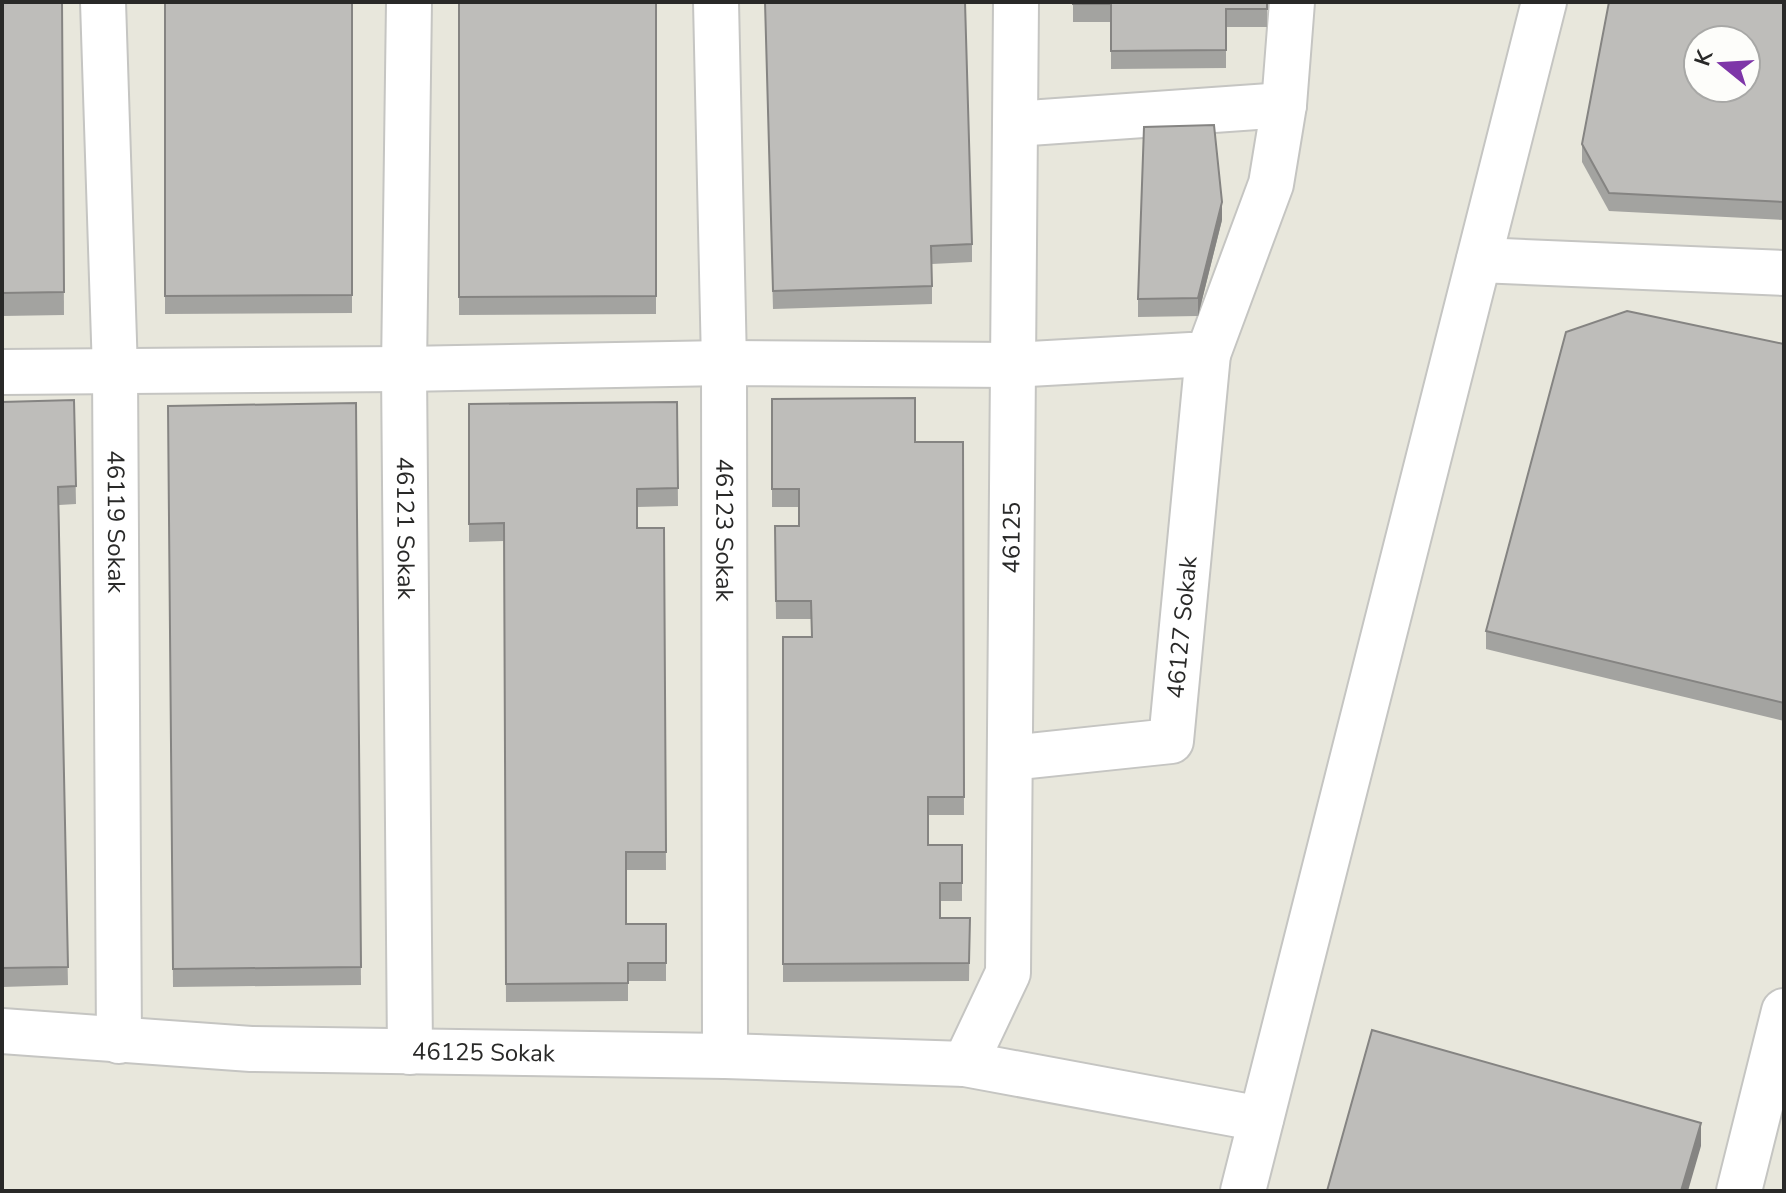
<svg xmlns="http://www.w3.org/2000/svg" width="1786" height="1193" viewBox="0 0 1786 1193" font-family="'Nunito Sans',sans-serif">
<rect width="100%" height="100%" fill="#f0efec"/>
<path fill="#e8e7dc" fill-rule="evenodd" d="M2,2H1784V1191H2ZM1698,40H1746V88H1698Z"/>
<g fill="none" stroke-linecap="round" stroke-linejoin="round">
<g stroke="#c5c5c2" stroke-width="48">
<g id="minor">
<path id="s1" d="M103,2L115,371L119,1041"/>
<path id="s2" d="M409,2L404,369L410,1052"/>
<path id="s3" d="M716,2L724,363L725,1056"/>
<polyline points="1015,124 1284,105"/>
<polyline points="1479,260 1784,273"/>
<polyline points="2,372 404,369 724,363 1013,365 1208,354 1271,184 1284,105 1292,2"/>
<path id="s4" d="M1010,758L1171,741L1208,354"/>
<path id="s5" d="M2,1031L251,1049L725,1056L965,1064L1261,1119"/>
<path id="s6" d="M965,1064L1008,973L1016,2"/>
<polyline points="1243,1191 1544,2"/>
<polyline points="1739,1191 1784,1011"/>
</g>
</g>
<use href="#minor" stroke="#fff" stroke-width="44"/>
</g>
<g fill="#a3a3a0">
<polygon points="2,2 62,2 64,315 2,316"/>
<polygon points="165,2 352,2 352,313 165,314"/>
<polygon points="459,2 656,2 656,314 459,315"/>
<polygon points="765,2 972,244 972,262 932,264 932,304 773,309"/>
<polygon points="1073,2 1267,2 1267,27 1226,27 1226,68 1111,69 1111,22 1073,22"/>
<polygon points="1784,2 1784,220 1609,211 1582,162 1582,144"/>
<polygon points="1222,220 1198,316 1138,317 1138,299"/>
<polygon points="1784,344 1784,721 1486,649 1486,631"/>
<polygon points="772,399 915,442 963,442 964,815 928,815 928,845 962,845 962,901 940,901 940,918 970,918 969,981 783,982 783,637 812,637 811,619 776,619 775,526 799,526 799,507 772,507"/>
<polygon points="74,400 76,504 59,505 68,985 2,987 2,402"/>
<polygon points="677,402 678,506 637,507 637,528 664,528 666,870 626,870 626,924 666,924 666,981 628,981 628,1001 506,1002 504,541 469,542 469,404"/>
<polygon points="356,403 361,985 173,987 168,406"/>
</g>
<g fill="#858482">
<polygon points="1222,202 1222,220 1198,316 1198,298"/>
<polygon points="1701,1123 1701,1146 1688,1191 1681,1191"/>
</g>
<g fill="#bebdba" stroke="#858482" stroke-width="2" fill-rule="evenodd">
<polygon points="2,2 62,2 64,292 2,293"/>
<polygon points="165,2 352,2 352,295 165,296"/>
<polygon points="459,2 656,2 656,296 459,297"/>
<polygon points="765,2 965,2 972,244 931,246 932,286 773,291"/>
<polygon points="1073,2 1267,2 1267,9 1226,9 1226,50 1111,51 1111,4 1073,4"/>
<path d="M1609,2H1784V202L1609,193L1582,144ZM1698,40H1746V88H1698Z"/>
<polygon points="1214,125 1222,202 1198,298 1138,299 1144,127"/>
<polygon points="1627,311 1784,344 1784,703 1486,631 1566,332"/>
<polygon points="915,398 915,442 963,442 964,797 928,797 928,845 962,845 962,883 940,883 940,918 970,918 969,963 783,964 783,637 812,637 811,601 776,601 775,526 799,526 799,489 772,489 772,399"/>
<polygon points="74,400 76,486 58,487 68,967 2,968 2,402"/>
<polygon points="677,402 678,488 637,489 637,528 664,528 666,852 626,852 626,924 666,924 666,963 628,963 628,983 506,984 504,523 469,524 469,404"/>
<polygon points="356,403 361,967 173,969 168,406"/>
<polygon points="1372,1030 1701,1123 1681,1191 1327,1191"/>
</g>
<g text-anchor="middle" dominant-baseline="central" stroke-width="8" stroke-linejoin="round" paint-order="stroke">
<g font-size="24" fill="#292928" stroke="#fdfdfa">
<text stroke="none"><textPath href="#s1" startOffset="520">46119 Sokak</textPath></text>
<text stroke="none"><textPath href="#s2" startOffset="526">46121 Sokak</textPath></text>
<text stroke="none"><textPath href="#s3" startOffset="528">46123 Sokak</textPath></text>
<text stroke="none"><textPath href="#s6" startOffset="536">46125</textPath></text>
<text stroke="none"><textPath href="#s4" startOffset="276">46127 Sokak</textPath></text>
<text stroke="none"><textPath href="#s5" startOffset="482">46125 Sokak</textPath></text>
</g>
</g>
<rect width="1786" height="1193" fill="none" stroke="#292928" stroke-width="8"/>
<g transform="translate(1722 64) rotate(288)"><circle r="38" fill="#fdfdfa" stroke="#a8a8a6" stroke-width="2"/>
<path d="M0-6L14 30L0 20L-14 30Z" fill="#7e36a8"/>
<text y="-12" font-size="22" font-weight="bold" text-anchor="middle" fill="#292928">K</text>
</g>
</svg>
